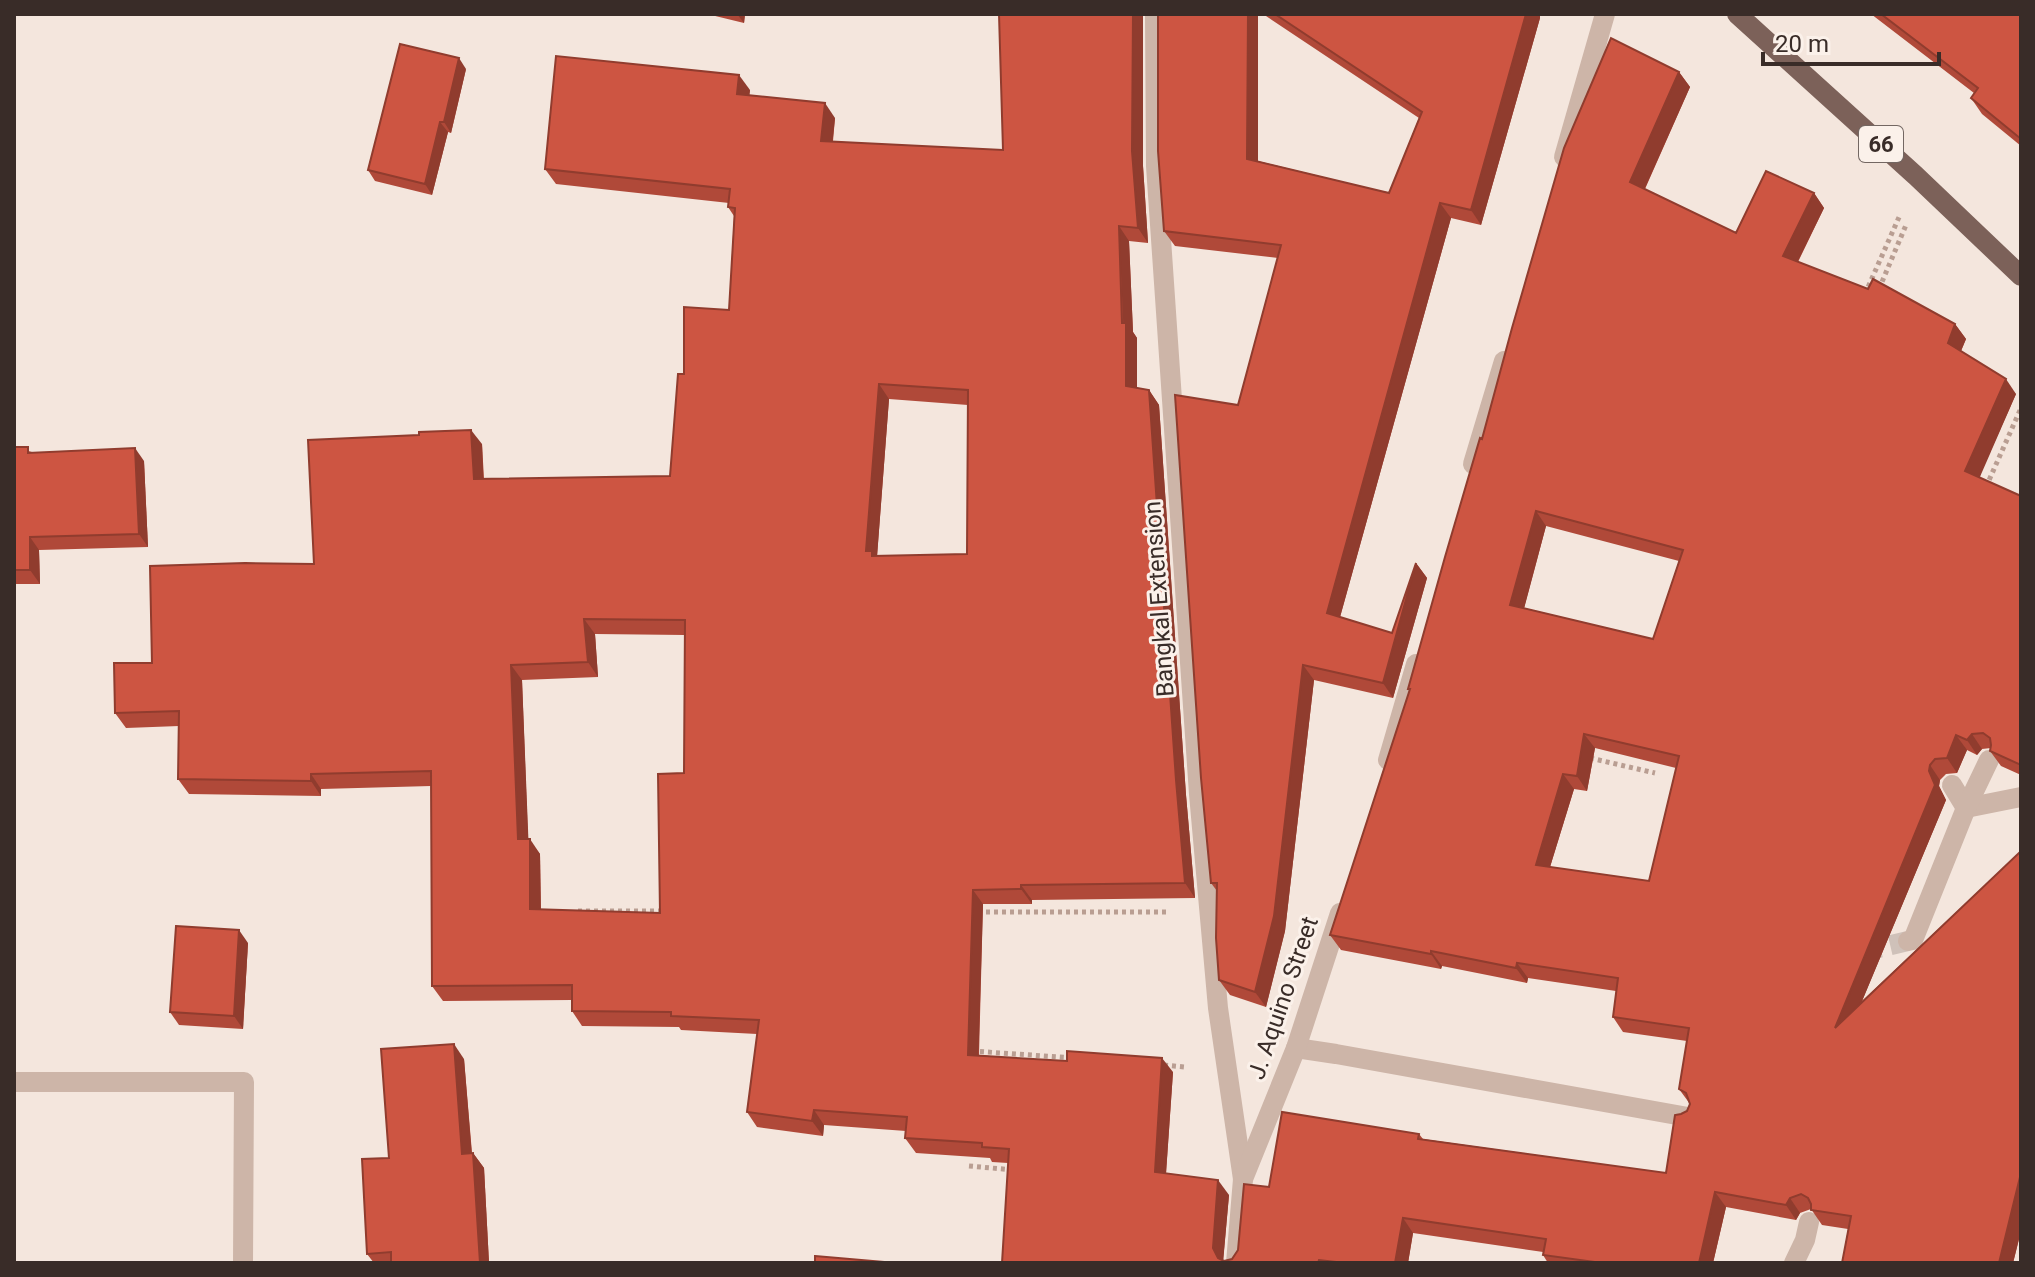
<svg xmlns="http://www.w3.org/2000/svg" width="2035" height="1277" viewBox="0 0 2035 1277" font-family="Roboto,sans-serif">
<rect width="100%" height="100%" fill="#f4e6dd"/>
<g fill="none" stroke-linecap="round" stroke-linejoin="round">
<polyline stroke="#cfc1b9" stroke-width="20" stroke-dasharray="20 10" stroke-linecap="butt" points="1861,952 1908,941"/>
<g stroke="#b99e92" stroke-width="5" stroke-dasharray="4 4" stroke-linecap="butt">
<polyline points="1879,289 1906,225"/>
<polyline points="1865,294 1900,215"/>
<polyline points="1986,487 2021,408"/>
<polyline points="1590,758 1655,773"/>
<polyline points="578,911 664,911"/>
<polyline points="978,912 1168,912"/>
<polyline points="972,1051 1074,1058"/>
<polyline points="1164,1065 1185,1067"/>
<polyline points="969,1166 1014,1170"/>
</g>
<g stroke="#cdb5a8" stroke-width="20">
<polyline points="1155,14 1156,166 1199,794 1218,1008 1243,1179"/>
<polyline points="1564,157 1605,14"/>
<polyline points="1473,464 1504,361"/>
<polyline points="1388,760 1416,664"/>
<polyline points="1952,785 1966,808"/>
<polyline points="1966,808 2021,797"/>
<polyline points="1908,941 1913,940 1966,808 1989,760"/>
<polyline points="1296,1048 1336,1054 1688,1117"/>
<polyline points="14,1082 244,1082 243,1263"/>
<polyline points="1236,1263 1243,1179 1296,1048 1340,913"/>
<polyline points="1794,1263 1805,1240 1809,1222"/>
</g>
<polyline stroke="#7c6159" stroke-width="20" points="1737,14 1916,176 2021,276"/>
</g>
<g fill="#b04939" fill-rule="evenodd">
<polygon points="707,14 745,14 744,23"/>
<polygon points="1263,14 1540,14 1540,18 1481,225 1451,218 1340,617 1392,633 1416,563 1427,578 1393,698 1314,680 1285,931 1266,1007 1230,995 1219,980 1217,891 1211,883 1238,405 1278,258 1175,246 1164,231 1258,161 1389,193 1419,118"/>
<polygon points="1871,14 2021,14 2021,146 1982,114 1971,98 1974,93"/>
<polygon points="466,69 451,133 448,132 432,195 375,181 368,170"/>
<path d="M1679,72L1690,87L1645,189L1736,233L1814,193L1824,208L1798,262L1955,324L1966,339L1961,351L2016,394L1979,477L2021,496V775L2001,766L1990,751L1991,748L1982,749L1977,755L1967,750L1957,773L1946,774L1940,780L1939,786L1946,800L1862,1001L2021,851V1231L2013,1263H1842L1848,1229L1822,1225L1811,1209L1800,1213L1796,1220L1726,1207L1713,1263H1548L1543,1255V1252L1413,1233L1408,1263H1002L1008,1163L992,1162L990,1158L916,1153L905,1138L906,1131L824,1125L823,1136L757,1127L747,1112L757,1034L681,1030L679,1027L582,1026L572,1011V1000L443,1001L432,986L431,786L321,789V796L189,794L178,779L179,726L126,728L115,713L152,663L314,564L419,435L482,444L484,479L670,476L684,374L729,310L734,216L728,207L729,203L556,184L545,169L750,90L749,95L835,118L833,141L1143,166L1148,243L1129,241L1133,332L1137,338V388L1149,390L1159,405L1186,795L1195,898L1032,900V904H983L979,1055L1173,1072L1166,1174L1229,1195L1223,1261L1232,1259L1238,1250L1269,1187L1419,1134L1423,1139L1666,1173L1681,1114L1687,1111L1690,1104L1679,1089L1687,1041L1623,1032L1613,1017L1616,991L1528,978L1527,983L1442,966L1441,969L1341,950L1330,935L1410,691L1408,689L1482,439ZM889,399L968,405L967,554L877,556ZM1546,526L1679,561L1653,639L1524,608ZM595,634L685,635L684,773L660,913L541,910L540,854L528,839L522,680L598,677ZM1595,748L1676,768L1649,881L1550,867L1574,789L1587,791Z"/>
<polygon points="14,447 32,452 144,461 148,547 39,550 40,584 14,584"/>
<polygon points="248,943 243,1029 179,1025 170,1012"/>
<polygon points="464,1059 472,1153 473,1153 484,1168 489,1263 374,1263 367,1254 389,1158"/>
</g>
<g fill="#903c2e">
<polygon points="737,14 745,14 744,23"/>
<polygon points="1133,14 1143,14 1143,166 1148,243 1138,228 1132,151"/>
<polygon points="1248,14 1258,14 1258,174 1247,159"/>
<polygon points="1526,14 1540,14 1540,18 1481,225 1471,210"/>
<polygon points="459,58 466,69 451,133 444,122"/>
<polygon points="1679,72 1690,87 1641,197 1630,182"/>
<polygon points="739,75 750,90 748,109 737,94"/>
<polygon points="825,103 835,118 831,156 821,141"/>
<polygon points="440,122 448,132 432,195 425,184"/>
<polygon points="1814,193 1824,208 1793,271 1783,256"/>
<polygon points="1440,203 1451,218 1337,628 1327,613"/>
<polygon points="1119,226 1129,241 1133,332 1137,338 1137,401 1126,386"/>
<polygon points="1955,324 1966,339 1958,358 1948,343"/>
<polygon points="2006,379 2016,394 1976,486 1965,471"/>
<polygon points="879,384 889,399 877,557 883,566 866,551"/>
<polygon points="1149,390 1159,405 1186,795 1195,898 1185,883 1176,780"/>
<polygon points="471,430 482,444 484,494 474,479"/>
<polygon points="135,448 144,461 148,547 139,534"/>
<polygon points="1536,511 1546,526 1521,620 1510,605"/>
<polygon points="30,537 39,550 40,584 30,570"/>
<polygon points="1416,563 1427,578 1393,698 1383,683"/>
<polygon points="584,619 595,634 598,677 588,662"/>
<polygon points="511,665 522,680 529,854 518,839"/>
<polygon points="1303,665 1314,680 1285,931 1266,1007 1255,992"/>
<polygon points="1584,734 1595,748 1587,791 1577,776"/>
<polygon points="1972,734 1982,749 1977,755 1967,740"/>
<polygon points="1956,735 1967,750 1957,773 1947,758"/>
<polygon points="1930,765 1940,780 1939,786 1946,800 1845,1042 1835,1028 1929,771"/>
<polygon points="311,774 321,789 321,796 311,781"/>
<polygon points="1563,774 1574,789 1546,880 1536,865"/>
<polygon points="530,839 540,854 541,924 530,909"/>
<polygon points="1021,885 1032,900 1032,904 1021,889"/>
<polygon points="973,890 983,904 978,1070 968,1055"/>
<polygon points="239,930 248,943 243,1029 234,1016"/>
<polygon points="1431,951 1442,966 1441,969 1431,954"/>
<polygon points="1517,963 1528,978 1527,983 1516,968"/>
<polygon points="454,1044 464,1059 473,1169 462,1154"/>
<polygon points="1162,1058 1173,1072 1165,1187 1155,1172"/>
<polygon points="814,1110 824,1125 823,1136 812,1121"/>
<polygon points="473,1153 484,1168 489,1263 480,1263"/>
<polygon points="2021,1173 2021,1231 2013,1263 1999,1263"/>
<polygon points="1218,1180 1229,1195 1223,1263 1218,1258 1213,1248"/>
<polygon points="1715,1192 1726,1207 1713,1263 1699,1263"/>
<polygon points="1790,1198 1800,1213 1796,1220 1786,1205"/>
<polygon points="1403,1218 1413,1233 1408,1263 1395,1263"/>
</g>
<g fill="#cd5542" stroke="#903c2e" stroke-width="2" fill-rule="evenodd">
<path d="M999,14H1133L1132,151L1138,228L1119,226L1122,323H1126V386L1149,390L1176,780L1185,883L1021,885V889L973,890L968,1055L1067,1061V1051L1162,1058L1155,1172L1218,1180L1213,1248L1218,1258L1224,1261L1232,1259L1238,1250L1244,1184L1269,1187L1282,1112L1419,1134L1418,1139L1666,1173L1675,1115L1681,1114L1687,1111L1690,1104L1686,1093L1679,1089L1689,1028L1613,1017L1618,978L1517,963L1516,968L1431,951V954L1330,935L1410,689H1408L1445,557L1480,438L1482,439L1512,328L1564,148L1611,38L1679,72L1630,182L1736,233L1766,171L1814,193L1783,256L1868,289L1873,279L1955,324L1948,343L2006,379L1965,471L2021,496V765L1990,751L1991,745L1990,738L1983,733L1972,734L1967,740L1956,735L1947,758L1935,759L1930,765L1929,771L1935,785L1835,1028L2021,851V1173L1999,1263H1842L1851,1216L1811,1210V1204L1808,1198L1801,1194L1790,1198L1786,1205L1715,1192L1699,1263H1602L1543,1255L1546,1239L1403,1218L1395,1263H1345L1319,1260L1318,1263H1002L1009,1149L982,1147V1143L905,1138L907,1117L814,1110L812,1121L747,1112L759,1020L671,1016V1012L572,1011V985L432,986L431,771L311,774V781L178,779L179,711L115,713L114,663H152L150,566L245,563L314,564L308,440L419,435V432L471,430L474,479L670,476L678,374H684V307L729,310L735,208L728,207L730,189L545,169L556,56L739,75L737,94L825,103L821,141L1003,150ZM879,384L968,390L967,554L872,556V551H866ZM1536,511L1683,550L1653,639L1510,605ZM584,619L685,620L684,773L658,774L660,913L530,909V839H518L511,665L588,662ZM1584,734L1679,756L1649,881L1536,865L1563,774L1577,776Z"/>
<polygon points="1158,14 1248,14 1247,159 1389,193 1422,112 1275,14 1526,14 1471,210 1440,203 1327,613 1392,633 1416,563 1383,683 1303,665 1274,916 1255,992 1219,980 1216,938 1217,883 1211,883 1201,778 1175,395 1238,405 1281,245 1164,231 1158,151"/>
<polygon points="1881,14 2021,14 2021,139 1971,98 1978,88"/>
<polygon points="400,44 459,58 444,122 440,122 425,184 368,170"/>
<polygon points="14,447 28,447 28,453 135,448 139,534 30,537 30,570 14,570"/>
<polygon points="176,926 239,930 234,1016 170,1012"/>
<polygon points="454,1044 462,1154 473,1153 480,1263 391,1263 391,1252 367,1254 362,1159 389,1158 381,1049"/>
<polygon points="815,1256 896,1263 815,1263"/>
</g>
<g text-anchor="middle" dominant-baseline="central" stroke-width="6" stroke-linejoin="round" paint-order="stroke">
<rect fill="#fbf1ea" stroke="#736762" stroke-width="2" x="1859" y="126" width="44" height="36" rx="6"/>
<g font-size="22" font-weight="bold" fill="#392c28">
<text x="1881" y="144">66</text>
</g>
<g font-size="24" fill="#392c28" stroke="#fbf1ea">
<text transform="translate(1159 599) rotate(-94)">Bangkal Extension</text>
<text transform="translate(1283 998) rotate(-71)">J. Aquino Street</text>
</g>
</g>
<rect width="2035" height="1277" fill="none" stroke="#392c28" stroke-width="32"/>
<path d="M1763 52v12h176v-12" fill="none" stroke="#392c28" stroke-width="4"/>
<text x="1775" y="52" font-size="24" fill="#392c28" stroke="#fbf1ea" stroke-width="6" paint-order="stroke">20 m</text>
</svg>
